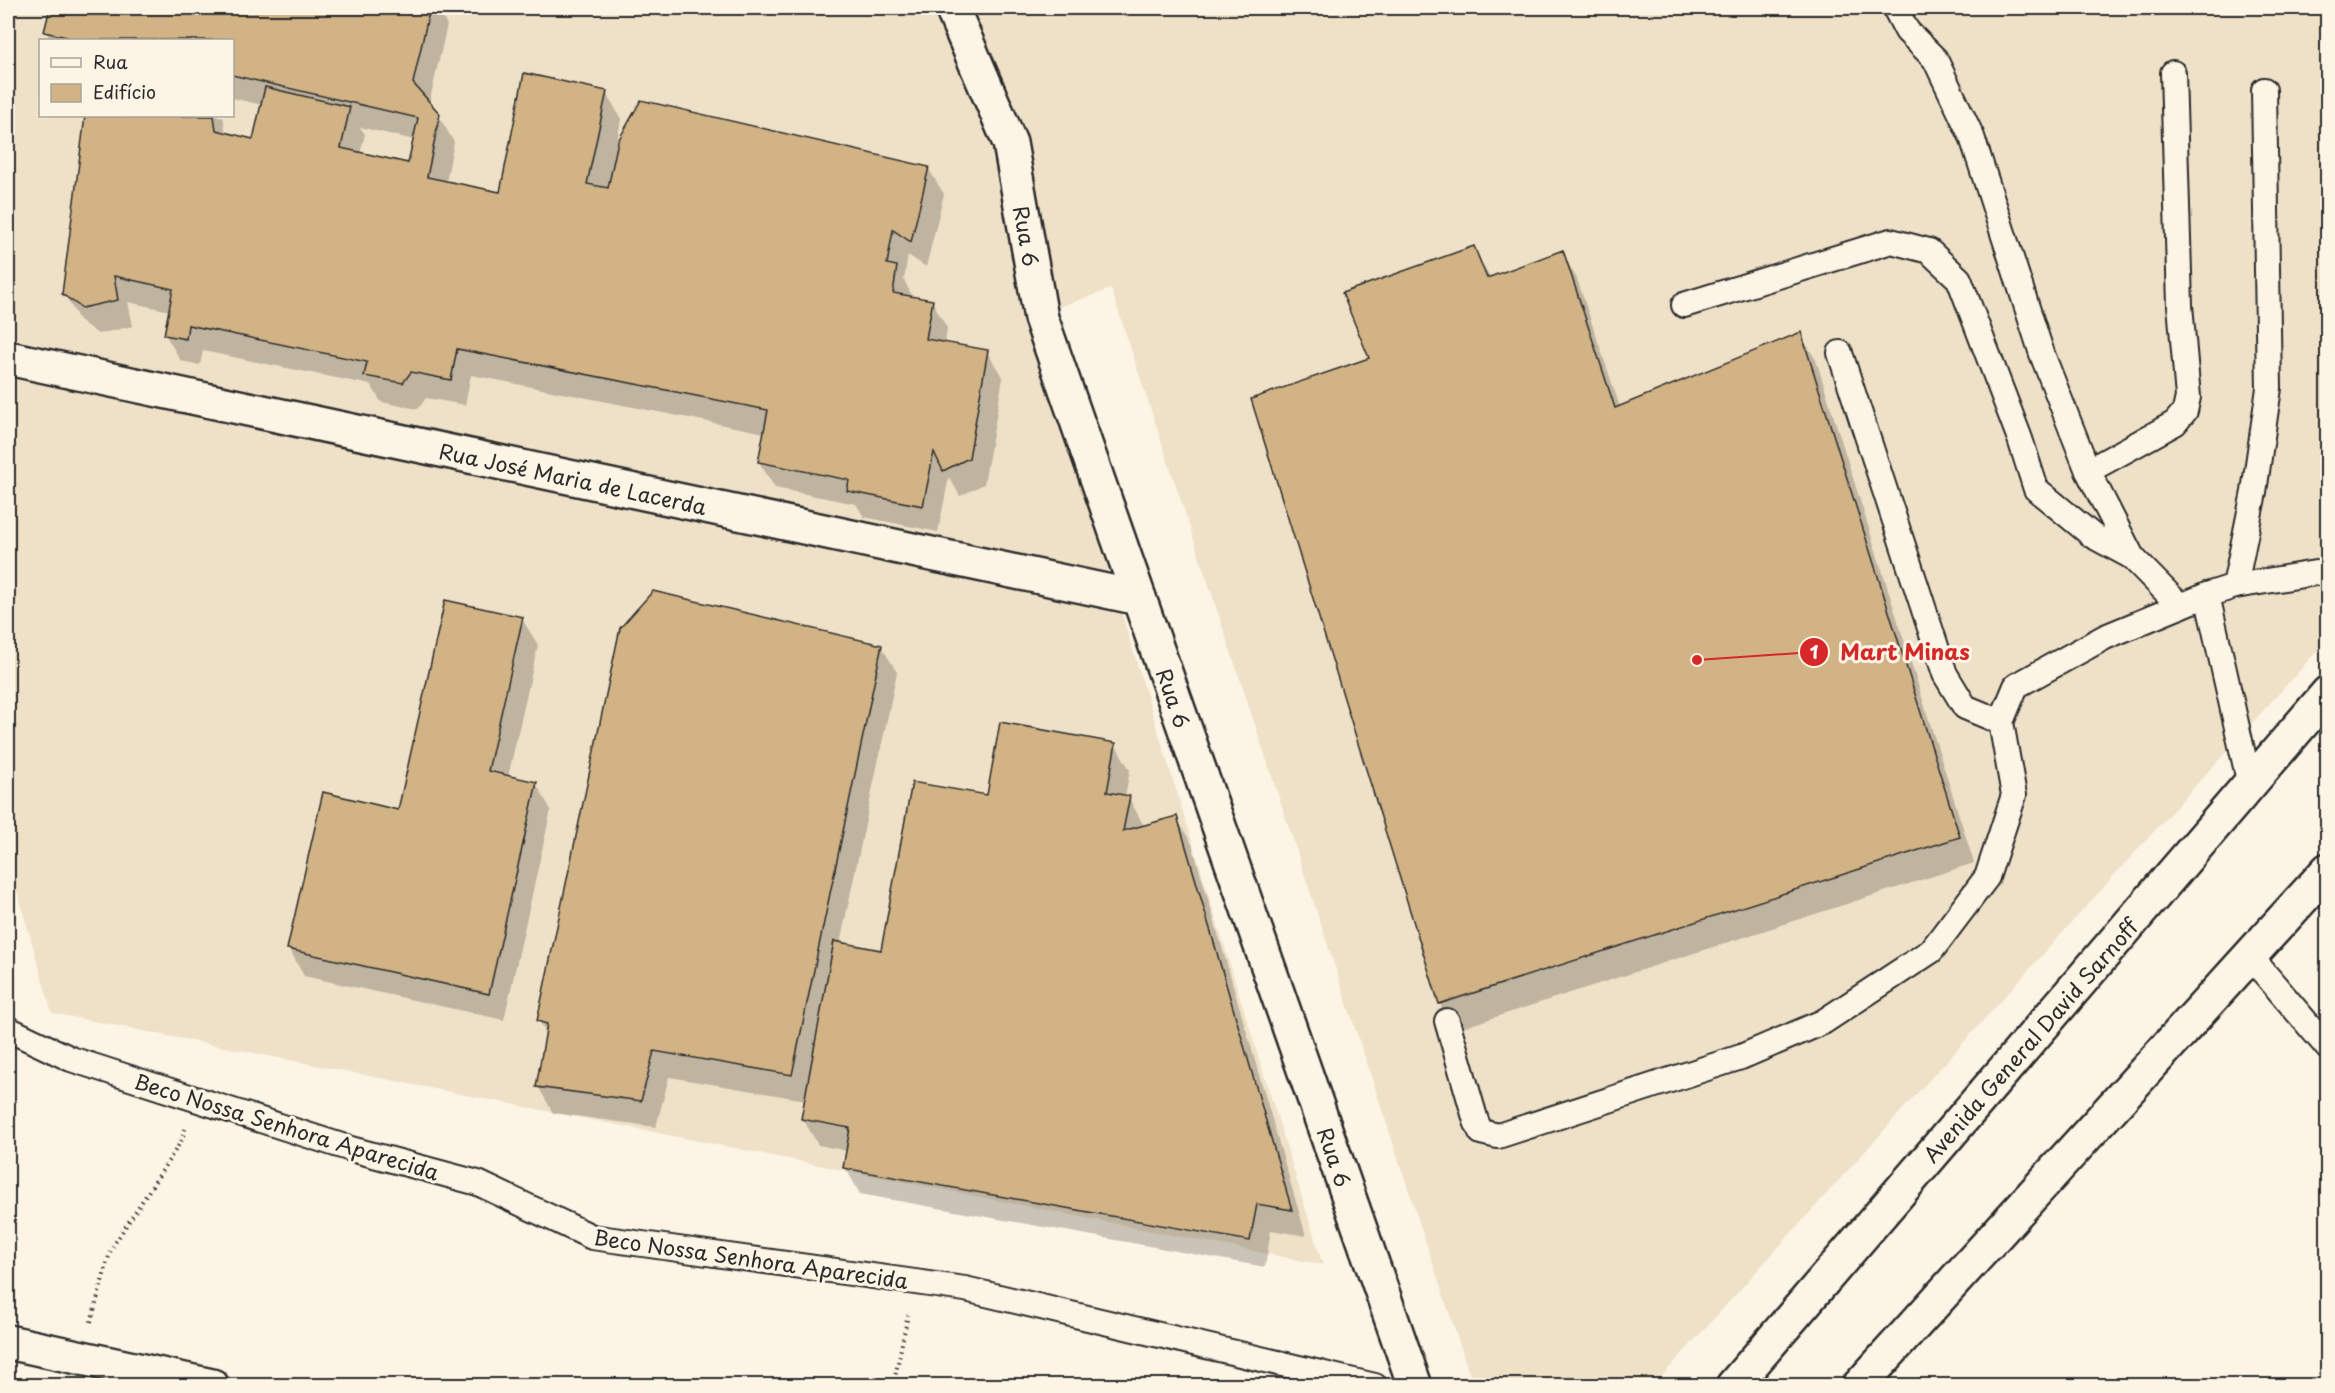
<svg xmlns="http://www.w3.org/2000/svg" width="2335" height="1393" viewBox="0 0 2335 1393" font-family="'Playpen Sans',sans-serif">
<rect width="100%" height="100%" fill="#fcf5e5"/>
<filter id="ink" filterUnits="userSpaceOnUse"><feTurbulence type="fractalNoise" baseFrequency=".0167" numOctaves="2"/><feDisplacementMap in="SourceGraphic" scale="12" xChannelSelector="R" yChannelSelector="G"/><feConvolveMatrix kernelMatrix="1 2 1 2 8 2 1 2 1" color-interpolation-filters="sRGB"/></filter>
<g filter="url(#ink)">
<path fill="#efe1c8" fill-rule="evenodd" d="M8,8H2327V640L1654,1385H1473L1111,289L1030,317L1323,1265L52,1013L8,860ZM40,40H232V116H40Z"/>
<g fill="#0003" fill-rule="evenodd">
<path d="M51,8H437L447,25L429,104L438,115L454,142L446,182L501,194L606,92L621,119L616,148L642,101L928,168L944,194L926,267L908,255L904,280L911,294V298L932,301L947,328L945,344L987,352L1003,378L984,484L960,496L949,477L938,532L864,517L856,504L775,488L759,462L765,433L471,375L465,405L426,398L418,409L381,402L371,385L203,351L200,365L181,361L165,334L170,311L128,302L133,326L98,334L79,320L64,293L87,116H223L226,134L254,140L262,105L232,98V40H51L46,32ZM360,127L414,140L409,165L360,154L365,134Z"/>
<polygon points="8,151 12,159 8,179"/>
<polygon points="1474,248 1490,278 1562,252 1577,279 1620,407 1800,334 1816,360 1974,863 1455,1030 1440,1004 1252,400 1371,359"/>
<polygon points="522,619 538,645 508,777 536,783 551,810 504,1020 304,976 289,949 399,811"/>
<polygon points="881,646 897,672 840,944 883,952 988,797 1115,744 1130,770 1125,797 1129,798 1144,826 1176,817 1192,844 1306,1236 1271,1230 1265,1267 860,1194 845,1167 848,1151 818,1145 803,1119 806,1100 669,1077 656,1127 553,1113 538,1086 547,1034 539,1021"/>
</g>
<g fill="#d1b385" stroke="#2b2b2b" stroke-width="1.5">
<polygon points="50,8 430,8 413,83 440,114 427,177 500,192 524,73 607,91 587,184 608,188 618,141 641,100 929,167 911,242 893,230 887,264 897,266 893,293 933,300 926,339 988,350 969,458 943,471 934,452 923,506 847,491 849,480 758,462 768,410 457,349 451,380 411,372 403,383 364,376 367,362 188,325 186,339 164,335 173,289 114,276 118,300 82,308 62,294 85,116 214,116 216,130 253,139 265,87 350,107 341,148 408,163 418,118 232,75 232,40 80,40 44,32"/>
<polygon points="1474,246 1487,278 1563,250 1615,408 1801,332 1960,837 1439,1004 1251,399 1369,358 1342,293"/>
<polygon points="653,591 882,645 792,1075 654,1051 641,1101 536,1087 547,1024 537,1021 620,628"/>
<polygon points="445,600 523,617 488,771 537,782 489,994 287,949 323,792 398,810"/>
<polygon points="1000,722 1116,743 1107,792 1130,796 1123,831 1177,816 1292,1210 1257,1204 1250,1241 843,1168 850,1128 801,1119 834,941 881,950 912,782 987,795"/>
</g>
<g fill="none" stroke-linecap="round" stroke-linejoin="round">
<g stroke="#2b2b2b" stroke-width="28">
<g id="service">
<polyline points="1895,8 1907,31 1935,59 1972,137 2042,354 2088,471 2132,557"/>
<polyline points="1684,305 1891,241 1929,251 1959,279 2020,439 2036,489 2093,536 2132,557 2180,606"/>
<polyline points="1840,353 1945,674 1965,707 2001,722"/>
<polyline points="2088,471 2175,423 2185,411 2188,397 2180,305 2173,73"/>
<polyline points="2235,586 2254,492 2269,388 2264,90"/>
<polyline points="2207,595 2250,785"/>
<polyline points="2250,956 2328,1048"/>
<polyline points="1447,1021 1476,1121 1481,1132 1498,1136 1741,1057 1823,1022 1931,951 1987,877 2014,795 2001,722 2016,686 2105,637 2207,595 2235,586 2328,571"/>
<polyline points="8,1029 71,1059 351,1149 478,1183 592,1237 965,1289 1375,1386"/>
</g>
</g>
<g stroke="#2b2b2b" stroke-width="38">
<g id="minor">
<polyline points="952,8 1010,143 1041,318 1415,1386"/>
<polyline points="8,358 1139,598"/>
</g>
</g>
<g stroke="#2b2b2b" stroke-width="38">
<g id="tertiary">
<polyline points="8,1342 212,1386"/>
<polyline points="1733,1386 2328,693"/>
<polyline points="1859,1386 2328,870"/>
</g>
</g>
<g stroke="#2b2b2b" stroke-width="4" stroke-dasharray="1.5 4.5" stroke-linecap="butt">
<polyline points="91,1322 111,1249 182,1140 185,1129"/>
<polyline points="893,1386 908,1315"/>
</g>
<use href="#service" stroke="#fcf5e5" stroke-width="24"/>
<use href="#minor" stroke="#fcf5e5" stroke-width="33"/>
<use href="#tertiary" stroke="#fcf5e5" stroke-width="33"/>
</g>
</g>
<g text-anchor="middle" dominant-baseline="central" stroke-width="6" stroke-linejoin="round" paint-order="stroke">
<g font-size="21" fill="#2b2b2b" stroke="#fcf5e5">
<text transform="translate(1027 236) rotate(80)">Rua 6</text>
<text transform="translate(573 478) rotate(12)">Rua José Maria de Lacerda</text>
<text transform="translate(1174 698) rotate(71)">Rua 6</text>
<text transform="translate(2030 1040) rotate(-49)">Avenida General David Sarnoff</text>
<text transform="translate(287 1126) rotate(17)">Beco Nossa Senhora Aparecida</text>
<text transform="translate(1335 1157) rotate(71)">Rua 6</text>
<text transform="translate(751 1258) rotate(8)">Beco Nossa Senhora Aparecida</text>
</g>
</g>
<path fill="none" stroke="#d62828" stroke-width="2" d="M1697 660L1814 652"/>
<g fill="#d62828" stroke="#fcf5e5" stroke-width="2">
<circle cx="1697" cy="660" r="6"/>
<circle cx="1814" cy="652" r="15"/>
</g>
<g font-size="18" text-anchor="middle" font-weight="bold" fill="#fff">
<text x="1814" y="659">1</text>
</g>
<g font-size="22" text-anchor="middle" font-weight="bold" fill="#d62828" stroke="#fcf5e5" stroke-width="6" stroke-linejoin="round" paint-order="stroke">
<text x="1905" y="660">Mart Minas</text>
</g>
<rect width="2335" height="1393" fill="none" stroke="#fcf5e5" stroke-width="30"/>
<rect x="15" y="15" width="2305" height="1363" fill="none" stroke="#2b2b2b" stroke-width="2" filter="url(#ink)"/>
<rect x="39" y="39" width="195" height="78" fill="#fcf5e5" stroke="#a8a49b" stroke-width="1.5"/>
<rect x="51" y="58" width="30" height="9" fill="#fcf5e5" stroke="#a8a49b" stroke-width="1.5"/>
<text x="93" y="69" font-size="18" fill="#2b2b2b">Rua</text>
<rect x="51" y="84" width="30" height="18" fill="#d1b385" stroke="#a8a49b" stroke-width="1.5"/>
<text x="93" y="99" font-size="18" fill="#2b2b2b">Edifício</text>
</svg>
